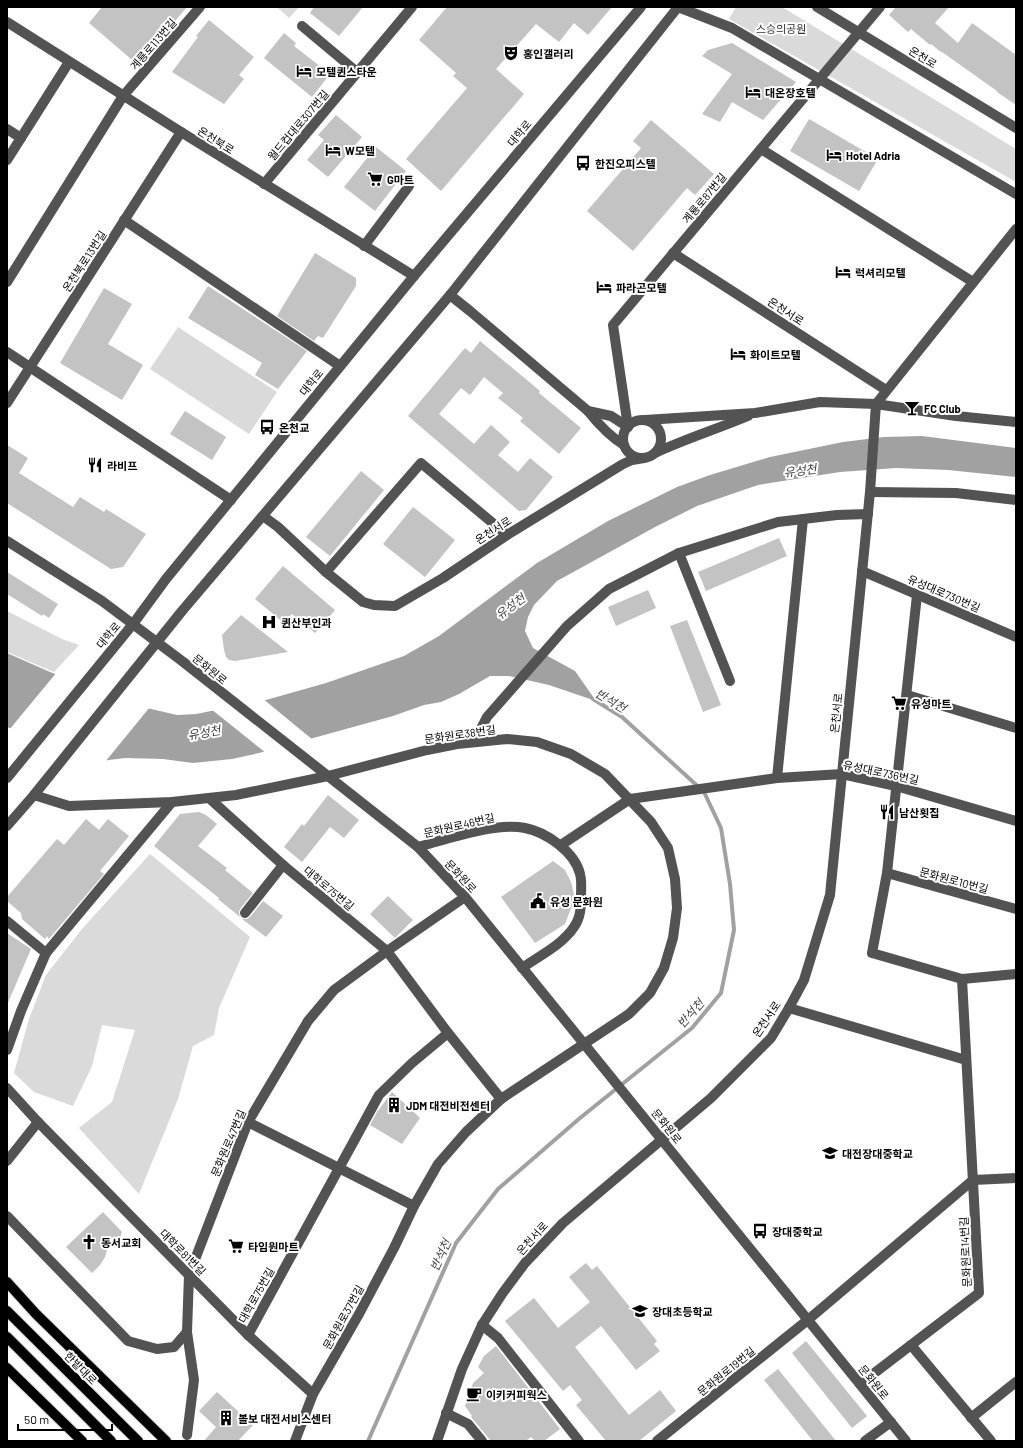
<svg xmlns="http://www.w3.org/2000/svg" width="1023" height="1448" viewBox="0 0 1023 1448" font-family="Barlow,'Noto Sans KR',sans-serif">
<rect width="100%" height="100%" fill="#fff"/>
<g fill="#dadada">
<polygon points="277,7 299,7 289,18"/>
<polygon points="736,7 782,7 1016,149 1016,182 729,19"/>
<polygon points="178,327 277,392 249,434 150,369"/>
<polygon points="7,611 62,639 79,645 54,672 7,652"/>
<polygon points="150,854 250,937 219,1008 214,1035 193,1046 178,1099 139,1194 79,1128 112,1102 135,1030 102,1025 92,1066 73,1106 34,1092 14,1073 29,1019 46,975 82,929"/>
</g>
<polygon fill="#a1a1a1" points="922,436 1016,448 1016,477 948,470 896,468 840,472 758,485 697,506 657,526 557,581 534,605 528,617 525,631 533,648 575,671 596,701 549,685 509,676 490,676 459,694 441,702 424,705 393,716 259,753 232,759 193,763 163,759 125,758 93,762 7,727 7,653 50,672 147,708 177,715 196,714 266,700 326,683 404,656 439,636 537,563 608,521 677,487 710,475 770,457 843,442 884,437"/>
<g fill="#fff">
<polygon points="57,672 150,707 105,762 92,764 9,730"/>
<polygon points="262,698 313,740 266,753 211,709"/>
</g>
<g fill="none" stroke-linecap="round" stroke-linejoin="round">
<polyline stroke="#a1a1a1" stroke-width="4" points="368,1441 456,1243 498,1189 580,1118 692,1028 721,993 734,930 730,884 721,828 704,792 622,717 593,699"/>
</g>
<g fill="#c3c3c3">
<polygon points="102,7 187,7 138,65 89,23"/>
<polygon points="314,7 363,7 339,36 310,13"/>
<polygon points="447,7 612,7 588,35 574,23 559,42 536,24 496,69 524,94 441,191 406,159 467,88 453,76 456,73 419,40"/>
<polygon points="896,7 949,7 935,23 958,43 972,23 1016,55 1016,105 997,92 997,91 942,52 941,52 931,44 930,45 911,29 908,32 889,15"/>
<polygon points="209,20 254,57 239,75 244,79 224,104 172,72 198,37 196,36"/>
<polygon points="284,33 296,43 294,46 330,74 312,97 264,58"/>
<polygon points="732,43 796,82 763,120 732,102 720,122 702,114 732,74 702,56 708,50"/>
<polygon points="336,115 362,137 328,177 307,160 324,140 318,135"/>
<polygon points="809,119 878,159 859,191 790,151"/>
<polygon points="651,120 714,174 695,195 687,188 633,251 587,211 641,148 633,141"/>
<polygon points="376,147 406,171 375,211 344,187"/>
<polygon points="315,253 356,278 356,286 323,338 318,336 314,341 277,316"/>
<polygon points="208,286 307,351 278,389 255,375 262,363 188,318"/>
<polygon points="104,288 132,304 108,344 143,365 122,400 60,363"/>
<polygon points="480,341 540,391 539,393 581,428 559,454 520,421 523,418 498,398 503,393 484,377 470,395 461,388 439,414 474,444 491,425 510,442 498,455 518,472 530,458 553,477 526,510 519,511 408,416 465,348 471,353"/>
<polygon points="185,411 226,437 212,460 170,434"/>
<polygon points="7,445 28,458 19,473 73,507 80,497 104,512 106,509 146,534 123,567 111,569 7,503"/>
<polygon points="361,471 384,490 330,556 306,537"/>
<polygon points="413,507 455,540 425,577 383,544"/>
<polygon points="779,538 787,556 706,591 698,572"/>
<polygon points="283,566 335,610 315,633 292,614 284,623 255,599"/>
<polygon points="7,572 58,604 49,618 43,614 42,616 7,594"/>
<polygon points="648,590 656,608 616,626 608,607"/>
<polygon points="241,615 288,652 235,661 229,660 226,657 224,650 222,635"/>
<polygon points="687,620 721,705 703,712 670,626"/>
<polygon points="328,795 359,820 344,838 330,827 302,862 284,847 302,824 304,826"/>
<polygon points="199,812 206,815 217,824 198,846 227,868 225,870 253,893 240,909 239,912 240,917 218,899 219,898 154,846 180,814"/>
<polygon points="86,819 99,830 108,819 129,836 100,871 104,874 49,939 47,936 45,939 22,919 21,913 7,901 7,897 57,839 64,845"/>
<polygon points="553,861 565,870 571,882 574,894 572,906 565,924 535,943 501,897"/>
<polygon points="388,896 413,920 395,938 370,914"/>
<polygon points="263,901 283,916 266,937 242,919 247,919 250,917"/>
<polygon points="7,933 31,949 7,1005"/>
<polygon points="392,1092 420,1118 402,1144 370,1125 377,1112"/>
<polygon points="103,1212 122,1232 120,1238 110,1239 105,1257 100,1265 92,1273 66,1247"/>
<polygon points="586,1263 592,1270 597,1266 657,1341 654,1344 660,1351 636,1370 601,1326 575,1347 629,1415 660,1390 676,1411 639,1441 606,1441 576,1405 582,1400 570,1385 563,1391 505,1321 534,1298 558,1328 590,1302 569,1277"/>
<polygon points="806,1341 867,1416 852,1428 792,1353"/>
<polygon points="496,1346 560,1429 544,1441 535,1441 531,1437 526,1441 491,1441 471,1417 472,1416 465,1406 473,1383 484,1373 478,1367 484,1356"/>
<polygon points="778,1369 836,1441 813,1441 764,1380"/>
<polygon points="217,1392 253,1425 238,1441 204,1441 216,1427 199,1411"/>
</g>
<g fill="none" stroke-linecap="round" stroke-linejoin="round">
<g stroke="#dbdbdb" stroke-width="12">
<g id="major">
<polyline points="7,1282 36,1314 166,1441"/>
<polyline points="7,1311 138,1441"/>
<polyline points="7,1337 111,1441"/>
<polyline points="7,1368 82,1441"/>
</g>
</g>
<g stroke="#535353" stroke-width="10">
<polyline points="678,7 732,28 1016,194"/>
<polyline points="817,7 1016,128"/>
<polyline points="7,22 181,132 414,276"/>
<polyline points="302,26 357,72"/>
<polyline points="7,129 21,138"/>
<polyline points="761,149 973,282"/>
<polyline points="7,160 69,62"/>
<polyline points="264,184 412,7"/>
<polyline points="124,220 340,366"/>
<polyline points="364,246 409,186"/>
<polyline points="673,253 886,390"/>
<polyline points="7,282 123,96 200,7"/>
<path d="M450,295L470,311L588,411C599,425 609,436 624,445"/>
<polyline points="7,352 231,500"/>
<polyline points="7,403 181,132"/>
<polyline points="588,411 611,416 628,427"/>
<polyline points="645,420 755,413 820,402 876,404 956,416 1016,422"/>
<circle cx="642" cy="439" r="19"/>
<polyline points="628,427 613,325 880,7"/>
<path d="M655,453C685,439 717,429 748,416"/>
<polyline points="870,492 956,493 1016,500"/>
<polyline points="263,516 278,527 326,572 363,602 374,605 395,606 443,578 507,535 623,464 632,460 644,458"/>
<polyline points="7,541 102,601 182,661 418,847 465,897 906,1441"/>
<polyline points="679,553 730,681"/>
<polyline points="862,571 1016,637"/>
<polyline points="326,572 421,463 507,535"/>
<polyline points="917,595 887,873 872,953 962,979 1016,974"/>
<polyline points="907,695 1016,728"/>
<polyline points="474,742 487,717 567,626 609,589 679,553 778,522 837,515 868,514"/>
<polyline points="7,778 133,624 166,579 414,276 641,7"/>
<polyline points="777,778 803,519"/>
<polyline points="34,795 69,806 172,802 236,795 328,776 427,750 457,744 507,739 537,742 571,754 605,774 651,822 668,848 675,879 677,908 673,938 664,968 650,993 629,1014 501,1099 466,1132 438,1164 414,1206 394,1248 359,1314 313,1394 295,1441"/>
<polyline points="209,798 283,865 387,951 448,1033 501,1099"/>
<polyline points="7,826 34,795 182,611 450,295 678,7"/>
<polyline points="561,845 630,799 777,778 842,774 896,786 1016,821"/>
<path d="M418,847C447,839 495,822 525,828C546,832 575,852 580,874C582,881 581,889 581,895C582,905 580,919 574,927C562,945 539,956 522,968"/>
<polyline points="887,873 1016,909"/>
<polyline points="245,913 283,865"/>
<polyline points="7,921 46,953"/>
<polyline points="789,1008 966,1060"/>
<polyline points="7,1050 21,1011 46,953 172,802"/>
<polyline points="7,1088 38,1122 248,1335 313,1394"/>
<polyline points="248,1122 414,1206"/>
<polyline points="7,1161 38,1122"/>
<polyline points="7,1216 128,1341 157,1349 174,1347 187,1332"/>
<polyline points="482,1325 498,1338 579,1441"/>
<polyline points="248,1335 379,1095 412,1063 448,1033"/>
<polyline points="911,1345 991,1441"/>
<polyline points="860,1384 979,1293 962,979"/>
<polyline points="446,1413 468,1424 482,1441"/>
<polyline points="971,1418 1016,1382"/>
<polyline points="187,1435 194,1380 187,1332 189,1275 248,1122 308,1021 334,990 387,951 465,897"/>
<polyline points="437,1441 462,1369 482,1325 502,1294 525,1263 563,1223 711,1098 771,1038 789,1008 804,980 830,895 870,492 876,404 1016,229"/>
<polyline points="657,1441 809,1319 973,1180 1016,1178"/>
<polyline points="865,1441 891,1422"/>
</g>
<use href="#major" stroke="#000" stroke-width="10"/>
</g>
<defs>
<g id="theatre-bare" transform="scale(1.2)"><path d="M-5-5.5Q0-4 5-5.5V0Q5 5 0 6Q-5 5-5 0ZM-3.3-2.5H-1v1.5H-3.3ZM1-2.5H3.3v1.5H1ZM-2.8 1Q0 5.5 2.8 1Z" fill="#000" stroke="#fff" stroke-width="2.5" paint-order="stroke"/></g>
<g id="hotel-bare" transform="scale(1.2)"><path d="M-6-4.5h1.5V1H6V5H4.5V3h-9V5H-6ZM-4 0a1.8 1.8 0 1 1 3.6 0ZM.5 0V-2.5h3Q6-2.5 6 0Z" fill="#000" stroke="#fff" stroke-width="2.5" paint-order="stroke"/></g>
<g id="bus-bare" transform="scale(1.2)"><path d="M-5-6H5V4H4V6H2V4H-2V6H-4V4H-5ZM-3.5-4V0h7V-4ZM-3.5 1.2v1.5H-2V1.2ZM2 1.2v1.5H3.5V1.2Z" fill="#000" stroke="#fff" stroke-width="2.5" paint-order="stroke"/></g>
<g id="supermarket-bare" transform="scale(1.2)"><path d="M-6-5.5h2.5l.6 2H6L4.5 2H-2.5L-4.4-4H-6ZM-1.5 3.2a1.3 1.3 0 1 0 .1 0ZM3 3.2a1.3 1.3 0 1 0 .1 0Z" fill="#000" stroke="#fff" stroke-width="2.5" paint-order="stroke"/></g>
<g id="bar-bare" transform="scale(1.2)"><path d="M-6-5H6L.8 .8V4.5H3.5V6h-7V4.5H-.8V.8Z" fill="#000" stroke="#fff" stroke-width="2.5" paint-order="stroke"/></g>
<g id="restaurant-bare" transform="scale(1.2)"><path d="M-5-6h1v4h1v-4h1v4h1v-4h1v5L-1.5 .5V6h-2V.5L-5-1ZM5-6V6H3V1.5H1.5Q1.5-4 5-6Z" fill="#000" stroke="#fff" stroke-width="2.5" paint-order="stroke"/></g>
<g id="hospital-bare" transform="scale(1.2)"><path d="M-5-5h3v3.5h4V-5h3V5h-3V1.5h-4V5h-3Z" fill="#000" stroke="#fff" stroke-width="2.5" paint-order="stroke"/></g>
<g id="civic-bare" transform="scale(1.2)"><path d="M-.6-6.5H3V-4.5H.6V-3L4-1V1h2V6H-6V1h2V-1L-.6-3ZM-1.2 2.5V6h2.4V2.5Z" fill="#000" stroke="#fff" stroke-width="2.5" paint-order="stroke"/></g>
<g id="building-bare" transform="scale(1.2)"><path d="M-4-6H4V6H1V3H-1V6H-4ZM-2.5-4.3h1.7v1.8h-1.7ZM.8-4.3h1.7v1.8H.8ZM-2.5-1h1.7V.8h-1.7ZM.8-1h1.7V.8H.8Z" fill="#000" stroke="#fff" stroke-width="2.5" paint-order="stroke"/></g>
<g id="school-bare" transform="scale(1.2)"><path d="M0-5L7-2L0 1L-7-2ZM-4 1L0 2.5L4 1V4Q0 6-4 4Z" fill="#000" stroke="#fff" stroke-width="2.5" paint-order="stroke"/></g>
<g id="church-bare" transform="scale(1.2)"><path d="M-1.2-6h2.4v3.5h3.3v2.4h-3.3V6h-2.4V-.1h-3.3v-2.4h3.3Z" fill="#000" stroke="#fff" stroke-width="2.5" paint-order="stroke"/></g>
<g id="cafe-bare" transform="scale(1.2)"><path d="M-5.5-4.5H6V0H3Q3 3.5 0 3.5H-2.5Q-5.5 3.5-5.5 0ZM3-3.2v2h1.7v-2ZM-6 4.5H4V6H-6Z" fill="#000" stroke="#fff" stroke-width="2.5" paint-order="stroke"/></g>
</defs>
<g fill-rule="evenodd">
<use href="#theatre-bare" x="511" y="53"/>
<use href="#hotel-bare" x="304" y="71"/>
<use href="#hotel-bare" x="753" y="92"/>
<use href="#hotel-bare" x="333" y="150"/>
<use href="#hotel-bare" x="834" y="155"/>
<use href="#bus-bare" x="583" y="163"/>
<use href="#supermarket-bare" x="375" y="179"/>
<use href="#hotel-bare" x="843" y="272"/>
<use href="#hotel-bare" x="604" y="287"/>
<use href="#hotel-bare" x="738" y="354"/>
<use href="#bar-bare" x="912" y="408"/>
<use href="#bus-bare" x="267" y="427"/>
<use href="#restaurant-bare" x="95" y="465"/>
<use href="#hospital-bare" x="269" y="622"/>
<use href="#supermarket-bare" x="899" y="703"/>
<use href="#restaurant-bare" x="887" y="812"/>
<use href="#civic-bare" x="538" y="901"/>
<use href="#building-bare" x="394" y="1105"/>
<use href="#school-bare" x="830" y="1153"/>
<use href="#bus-bare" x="760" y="1231"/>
<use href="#church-bare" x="89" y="1242"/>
<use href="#supermarket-bare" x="236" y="1246"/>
<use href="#school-bare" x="640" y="1311"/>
<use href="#cafe-bare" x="474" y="1394"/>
<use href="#building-bare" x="226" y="1418"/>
</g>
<g text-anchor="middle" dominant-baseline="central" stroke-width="4" stroke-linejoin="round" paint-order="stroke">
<g font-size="11" fill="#313131" stroke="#fff">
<text x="781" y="28">스승의공원</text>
</g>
<g font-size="11" fill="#000" stroke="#fff">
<text transform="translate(153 44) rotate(-49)">계룡로113번길</text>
<text transform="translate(923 57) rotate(31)">온천로</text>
<text transform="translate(298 125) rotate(-50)">월드컵대로307번길</text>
<text transform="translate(519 133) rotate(-50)">대학로</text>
<text transform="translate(216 140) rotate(32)">온천북로</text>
<text transform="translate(704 198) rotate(-50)">계룡로87번길</text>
<text transform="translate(84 261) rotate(-57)">온천북로13번길</text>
<text transform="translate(786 311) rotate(33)">온천서로</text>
<text transform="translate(311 382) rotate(-51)">대학로</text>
<text transform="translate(493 530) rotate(-33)">온천서로</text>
<text transform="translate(944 593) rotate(23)">유성대로730번길</text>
<text transform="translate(108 635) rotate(-50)">대학로</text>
<text transform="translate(210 669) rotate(39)">문화원로</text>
<text transform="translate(836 713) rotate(-84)">온천서로</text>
<text transform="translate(460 734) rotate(-8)">문화원로38번길</text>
<text transform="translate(881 772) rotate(12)">유성대로736번길</text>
<text transform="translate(459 825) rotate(-13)">문화원로46번길</text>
<text transform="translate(461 876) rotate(47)">문화원로</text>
<text transform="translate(954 880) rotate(15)">문화원로10번길</text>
<text transform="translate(329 888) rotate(40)">대학로75번길</text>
<text transform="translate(766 1019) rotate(-56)">온천서로</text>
<text transform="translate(667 1126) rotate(51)">문화원로</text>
<text transform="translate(228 1143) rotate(-67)">문화원로47번길</text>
<text transform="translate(532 1238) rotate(-48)">온천서로</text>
<text transform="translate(183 1252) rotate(45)">대학로81번길</text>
<text transform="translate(965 1252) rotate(-93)">문화원로14번길</text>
<text transform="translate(256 1295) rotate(-61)">대학로75번길</text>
<text transform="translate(343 1317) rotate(-61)">문화원로37번길</text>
<text transform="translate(81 1368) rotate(45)">한밭대로</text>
<text transform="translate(726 1371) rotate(-39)">문화원로19번길</text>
<text transform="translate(874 1382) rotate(51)">문화원로</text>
</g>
<g font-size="11" font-weight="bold" fill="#000" stroke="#fff" text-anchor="start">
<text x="523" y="53">홍인갤러리</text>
<text x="316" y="71">모텔퀸스타운</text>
<text x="765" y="92">대온장호텔</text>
<text x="345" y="150">W모텔</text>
<text x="846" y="155">Hotel Adria</text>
<text x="595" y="163">한진오피스텔</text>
<text x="387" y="179">G마트</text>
<text x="855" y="272">럭셔리모텔</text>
<text x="616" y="287">파라곤모텔</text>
<text x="750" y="354">화이트모텔</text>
<text x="924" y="408">FC Club</text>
<text x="279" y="427">온천교</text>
<text x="107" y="465">라비프</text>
<text x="281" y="622">퀸산부인과</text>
<text x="911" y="703">유성마트</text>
<text x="899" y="812">남산횟집</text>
<text x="550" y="901">유성 문화원</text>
<text x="406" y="1105">JDM 대전비전센터</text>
<text x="842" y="1153">대전장대중학교</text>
<text x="772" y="1231">장대중학교</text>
<text x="101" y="1242">동서교회</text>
<text x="248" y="1246">타임원마트</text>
<text x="652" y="1311">장대초등학교</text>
<text x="486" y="1394">이키커피웍스</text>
<text x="238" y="1418">볼보 대전서비스센터</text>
</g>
<g font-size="12" font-style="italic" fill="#424242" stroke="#fff">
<text transform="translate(800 470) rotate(-7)">유성천</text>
<text transform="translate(510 606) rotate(-37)">유성천</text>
<text transform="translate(611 700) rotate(31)">반석천</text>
<text transform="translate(204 732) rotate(-10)">유성천</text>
<text transform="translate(690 1013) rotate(-48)">반석천</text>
<text transform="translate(440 1255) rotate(-65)">반석천</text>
</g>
</g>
<rect width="1023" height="1448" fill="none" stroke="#000000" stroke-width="16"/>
<path d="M18 1424v6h94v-6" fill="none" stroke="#000000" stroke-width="2"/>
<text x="24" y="1424" font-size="12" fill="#000000" stroke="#ffffff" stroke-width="3" paint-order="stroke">50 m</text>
</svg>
